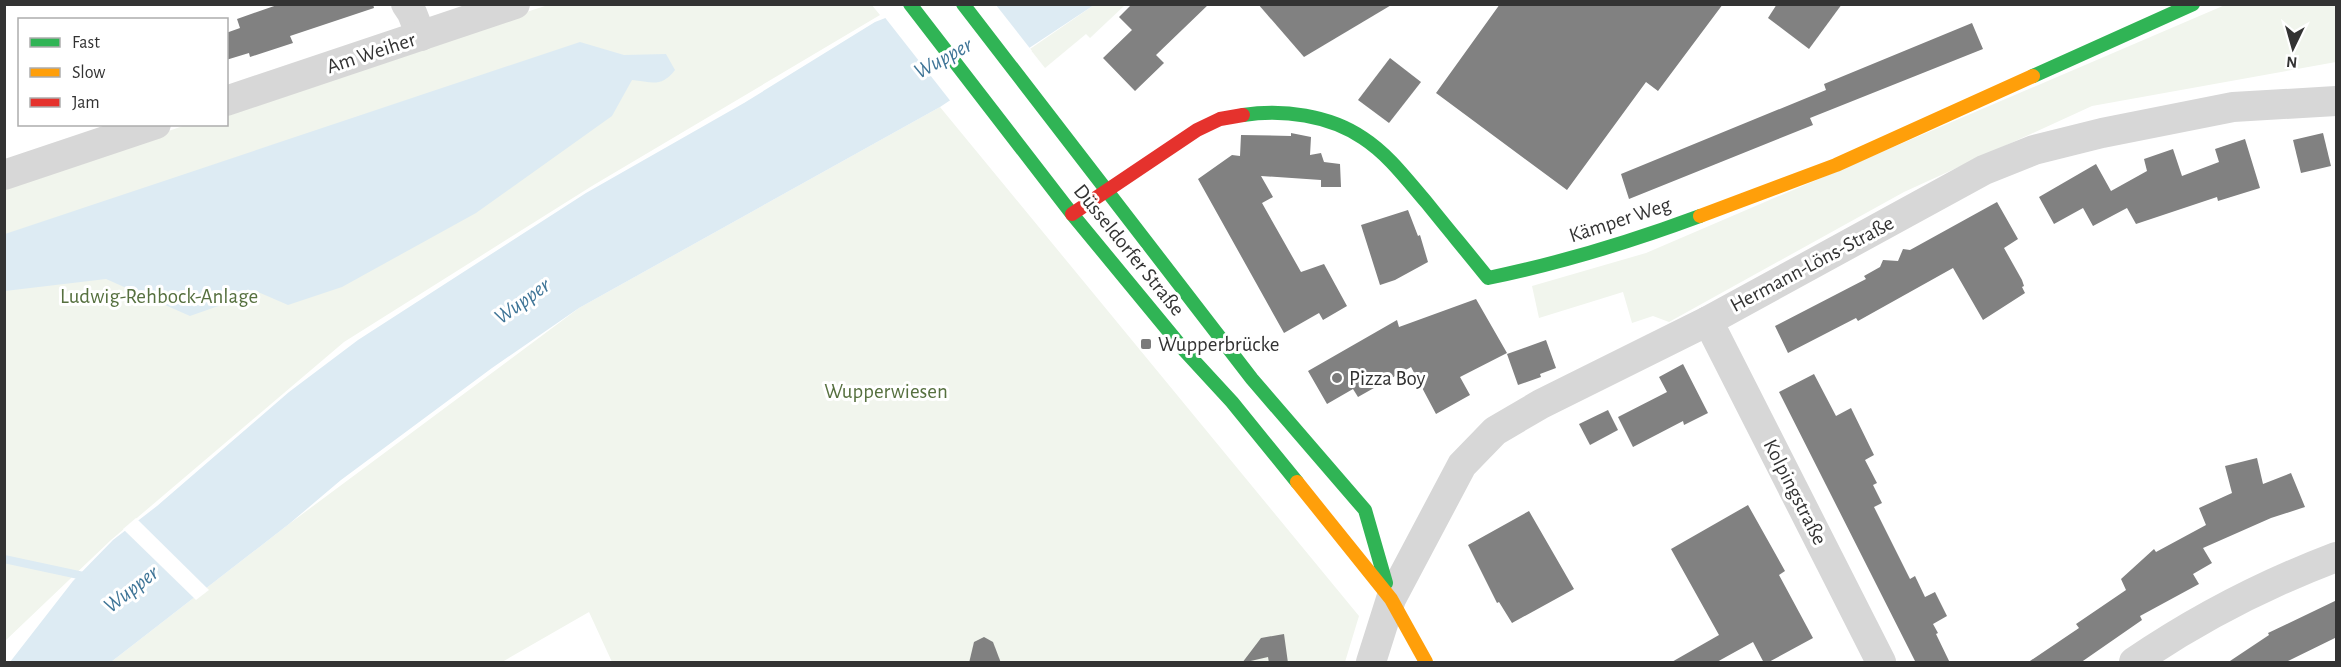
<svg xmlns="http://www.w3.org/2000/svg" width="2341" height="667" viewBox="0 0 2341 667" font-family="'Alegreya Sans',sans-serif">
<rect width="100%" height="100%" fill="#fff"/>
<g fill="#f1f5ed">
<polygon points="871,4 880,15 592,186 344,342 111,540 5,641 5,187 186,125 226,124 227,110 548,5"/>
<polygon points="1094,5 1125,5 1090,38 1086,34 1045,68 1030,49"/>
<polygon points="2225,5 2336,5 2336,62 2092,106 1904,192 1669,322 1653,316 1632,323 1623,292 1539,318 1532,286 1646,253"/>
<polygon points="940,107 1359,616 1345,662 612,662 589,612 502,662 111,662 289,524 579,308"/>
</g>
<g fill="#ddebf3">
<polygon points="919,5 1094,5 940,107 579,308 492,368 341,480 289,524 111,662 10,662 73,581 113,540 157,506 289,392 358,340 586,193 744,103 875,22"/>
<path d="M580,42L624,55L666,54L675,70C661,88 652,82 632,80L612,116L476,213L342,287L288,305L258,292L190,316L106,279L5,291V234Z"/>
</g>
<g fill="#fff">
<polygon points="911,4 996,5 1032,51 952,103 883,15"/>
<polygon points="136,518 209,590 196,600 123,529"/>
</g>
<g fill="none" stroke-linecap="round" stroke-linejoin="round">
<polyline stroke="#ddebf3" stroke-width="8" points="4,559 88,577"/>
</g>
<g fill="#818181">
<polygon points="280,4 373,4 374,8 290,36 293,43 250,57 249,53 226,60 226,33 240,28 237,19"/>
<polygon points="1132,4 1209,4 1156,55 1164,63 1135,91 1103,58 1132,30 1119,17"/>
<polygon points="1258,4 1393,4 1304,57"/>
<polygon points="1500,4 1723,4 1658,91 1646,82 1567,190 1436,93"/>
<polygon points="1777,4 1842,4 1809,49 1768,18"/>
<polygon points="1972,23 1983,49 1810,118 1813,125 1629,199 1621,174 1826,90 1824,84"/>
<polygon points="1390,58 1421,82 1389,123 1358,100"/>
<polygon points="1291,133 1311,137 1310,155 1321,153 1324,162 1340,164 1341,187 1321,187 1321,180 1261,176 1273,197 1262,203 1301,272 1324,264 1347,306 1323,320 1319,313 1284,333 1198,179 1232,155 1240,156 1241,135 1291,136"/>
<polygon points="2323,133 2331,166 2301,173 2293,140"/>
<polygon points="2245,139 2260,188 2218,201 2217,197 2136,224 2127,208 2093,226 2083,208 2054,224 2039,197 2096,164 2111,191 2147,171 2144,159 2173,149 2182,176 2219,162 2215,149"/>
<polygon points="1997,202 2018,239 2004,248 2022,280 2024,286 2022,287 2025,293 1983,320 1953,268 1858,321 1856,318 1788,353 1775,326 1866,279 1864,276 1880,267 1883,260 1898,261 1903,249 1910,250"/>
<polygon points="1408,210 1418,236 1420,235 1428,262 1395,280 1380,285 1361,225"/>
<polygon points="1476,299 1507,353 1460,377 1470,395 1436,414 1411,367 1358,397 1353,389 1327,404 1308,371 1397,320 1399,327"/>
<polygon points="1546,340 1556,368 1540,374 1541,377 1518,385 1507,354"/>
<polygon points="1683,364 1708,413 1684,425 1683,421 1633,447 1618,417 1667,392 1659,377"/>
<polygon points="1814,374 1836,416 1851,408 1874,455 1865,460 1877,483 1873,485 1882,503 1874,507 1910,579 1915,576 1925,597 1935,592 1947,616 1933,624 1938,633 1936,634 1950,663 1916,663 1779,392"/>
<polygon points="1608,410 1618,430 1590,445 1579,424"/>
<polygon points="2257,458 2263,484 2291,473 2305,507 2271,518 2203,548 2212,563 2193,574 2199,584 2140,616 2142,620 2080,663 2027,663 2079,628 2076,624 2126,590 2121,579 2154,549 2156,552 2206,525 2199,508 2232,493 2225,466"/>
<polygon points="1748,505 1785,571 1779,575 1813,638 1767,663 1764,663 1753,642 1715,663 1670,663 1719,635 1671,549"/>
<polygon points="1529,511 1574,589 1512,623 1499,602 1497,603 1468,545"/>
<polygon points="2337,600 2337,637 2284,663 2227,663 2269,635 2268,633"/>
<polygon points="1284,634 1288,663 1269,663 1268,657 1242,663 1261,638"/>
<polygon points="984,637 993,642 1001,663 969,663 974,642"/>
</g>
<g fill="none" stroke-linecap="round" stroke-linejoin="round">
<g stroke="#d7d7d7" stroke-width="30">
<polyline points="406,4 412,13 421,36"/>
<polyline points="226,101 515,4"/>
<polyline points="4,175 156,124"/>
<polyline points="1708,321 1881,662"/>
<polyline points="1371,662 1391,599 1462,465 1495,431 1541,404 1708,321 1984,170 2034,150 2102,133 2233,107 2336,101"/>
<path d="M2134,662C2197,619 2265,584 2336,557"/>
</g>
<g stroke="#30b455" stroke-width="14">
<polyline points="910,4 1072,214 1185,351 1232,402 1297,482"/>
<polyline points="963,4 1252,379 1365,510 1386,583"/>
<polyline points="2033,76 2193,4"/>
<path d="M1243,115C1283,109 1329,115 1363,138C1389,155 1407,180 1427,203C1447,228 1468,253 1488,278C1561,263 1630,242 1700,216"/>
</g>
<g stroke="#ff9f0a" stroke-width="14">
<polyline points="1700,216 1836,165 2033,76"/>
<polyline points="1297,482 1391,599 1426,662"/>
</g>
<polyline stroke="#e5322d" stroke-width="14" points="1072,214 1197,130 1220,119 1243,115"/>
</g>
<g fill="#7a7a7a" stroke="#fff" stroke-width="2">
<rect x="1140" y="338" width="12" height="12" rx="3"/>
<circle cx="1337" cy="378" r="6"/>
</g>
<g text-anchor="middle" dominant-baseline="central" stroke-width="6" stroke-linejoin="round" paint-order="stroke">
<g font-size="21" fill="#333" stroke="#fff">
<text transform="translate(371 53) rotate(-18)">Am Weiher</text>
<text transform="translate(1620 220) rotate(-18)">Kämper Weg</text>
<text transform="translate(1129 250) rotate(51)">Düsseldorfer Straße</text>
<text transform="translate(1812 264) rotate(-28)">Hermann-Löns-Straße</text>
<text transform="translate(1795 492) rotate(63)">Kolpingstraße</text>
</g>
<g font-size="21" fill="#56703f" stroke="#fff">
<text x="159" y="296">Ludwig-Rehbock-Anlage</text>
<text x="886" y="391">Wupperwiesen</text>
</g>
<g font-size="21" fill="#333" stroke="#fff" text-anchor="start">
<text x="1158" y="344">Wupperbrücke</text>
<text x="1349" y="378">Pizza Boy</text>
</g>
<g font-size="22" font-style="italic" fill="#3f7597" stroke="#fff">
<text transform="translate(943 58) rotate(-29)">Wupper</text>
<text transform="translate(522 301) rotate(-36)">Wupper</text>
<text transform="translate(131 589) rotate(-38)">Wupper</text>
</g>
</g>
<rect width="2341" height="667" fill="none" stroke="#333333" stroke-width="12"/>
<rect x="18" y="18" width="210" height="108" fill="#ffffff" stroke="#adadad" stroke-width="1.5"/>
<rect x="30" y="38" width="30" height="9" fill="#30b455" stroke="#adadad" stroke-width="1.5"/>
<text x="72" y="48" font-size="18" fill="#333333">Fast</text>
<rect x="30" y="68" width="30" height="9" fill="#ff9f0a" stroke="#adadad" stroke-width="1.5"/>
<text x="72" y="78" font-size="18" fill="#333333">Slow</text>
<rect x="30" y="98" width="30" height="9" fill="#e5322d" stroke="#adadad" stroke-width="1.5"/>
<text x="72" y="108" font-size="18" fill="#333333">Jam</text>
<g transform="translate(2293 48) rotate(185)" stroke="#ffffff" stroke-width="4.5" paint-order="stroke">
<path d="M0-4.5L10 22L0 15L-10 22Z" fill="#333333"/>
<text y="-9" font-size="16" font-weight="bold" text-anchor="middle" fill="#333333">N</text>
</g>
</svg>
